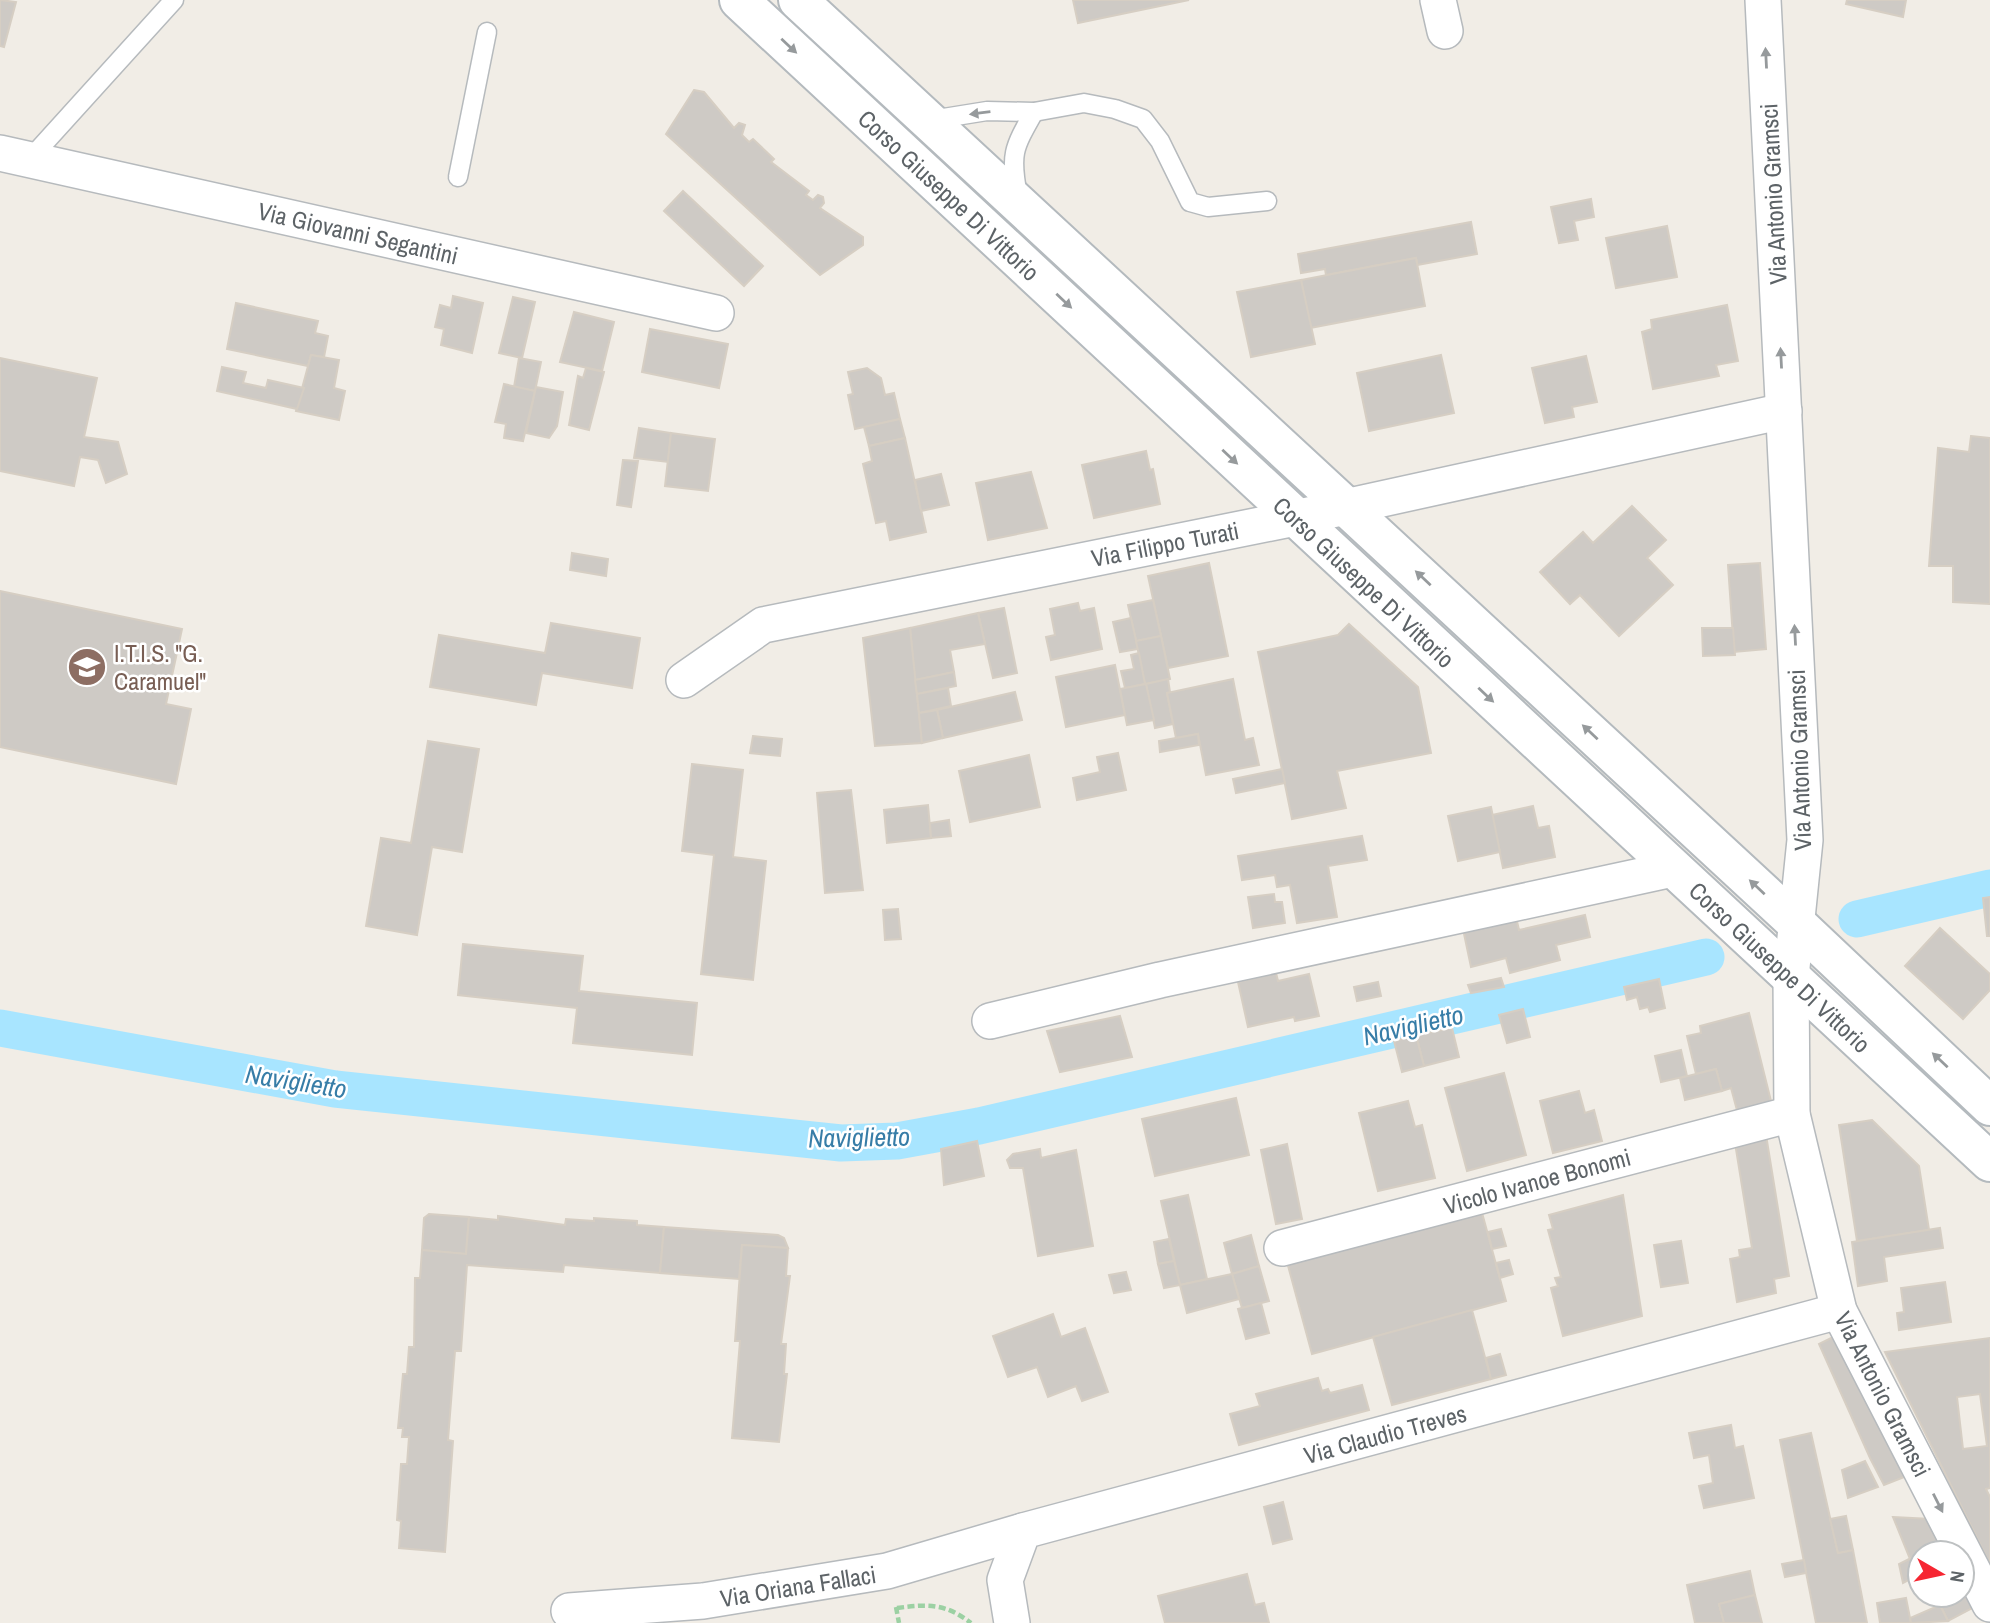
<svg xmlns="http://www.w3.org/2000/svg" width="1990" height="1623" viewBox="0 0 1990 1623" font-family="'Archivo Narrow',sans-serif">
<rect width="100%" height="100%" fill="#f1ede6"/>
<g fill="none" stroke-linecap="round" stroke-linejoin="round">
<g stroke="#a8e5ff" stroke-width="37">
<polyline points="1857,919 1990,888"/>
<polyline points="0,1028 335,1089 841,1143 897,1141 979,1126 1706,957"/>
</g>
</g>
<g fill="#cecac5" stroke="#d6cec3" stroke-width="2" fill-rule="evenodd">
<polygon points="0,0 16,2 4,47 0,46"/>
<polygon points="1073,0 1189,0 1078,23"/>
<polygon points="1847,0 1906,0 1903,17 1846,4"/>
<polygon points="694,90 704,92 734,128 739,123 745,125 742,135 749,142 753,139 774,159 771,162 809,191 806,195 813,200 818,195 823,197 824,203 820,208 863,237 863,245 820,275 666,134"/>
<polygon points="683,191 763,266 744,286 664,211"/>
<polygon points="1591,199 1594,217 1574,221 1578,240 1559,243 1551,207"/>
<polygon points="1471,222 1477,254 1417,265 1416,258 1326,275 1325,269 1301,273 1298,254"/>
<polygon points="1667,226 1677,277 1616,288 1606,238"/>
<polygon points="1416,258 1425,306 1310,328 1301,280"/>
<polygon points="1301,280 1315,344 1251,357 1237,292"/>
<polygon points="453,296 483,303 472,353 441,345 444,329 435,327 440,305 451,308"/>
<polygon points="513,297 535,302 522,358 499,353"/>
<polygon points="236,303 318,321 315,333 328,336 324,357 311,355 308,366 227,349"/>
<polygon points="1727,305 1738,361 1716,365 1719,376 1653,389 1642,332 1652,329 1651,320"/>
<polygon points="574,312 614,322 602,371 560,362"/>
<polygon points="650,329 728,344 719,388 642,372"/>
<polygon points="311,355 339,360 334,388 345,391 339,420 296,411"/>
<polygon points="1441,355 1454,413 1369,431 1357,373"/>
<polygon points="1586,356 1597,402 1572,407 1574,417 1545,423 1532,368"/>
<polygon points="0,358 97,378 84,437 118,442 127,474 106,483 98,460 80,457 74,486 0,471"/>
<polygon points="519,358 541,362 535,391 514,387"/>
<polygon points="222,367 246,372 243,383 266,388 268,380 304,388 297,409 217,391"/>
<polygon points="586,368 604,372 589,430 569,425 578,376 583,378"/>
<polygon points="867,368 881,378 885,395 894,393 900,419 855,429 848,395 853,394 848,372"/>
<polygon points="504,384 535,391 523,441 504,438 506,424 495,422"/>
<polygon points="536,387 563,392 557,426 549,438 526,433"/>
<polygon points="900,419 905,438 869,446 864,427"/>
<polygon points="639,428 671,433 668,462 634,458"/>
<polygon points="671,433 715,439 708,491 665,486"/>
<polygon points="1971,436 1990,438 1990,604 1953,602 1953,566 1929,566 1938,448 1969,452"/>
<polygon points="905,438 926,532 890,540 886,521 876,523 863,464 872,461 869,446"/>
<polygon points="1146,451 1150,470 1153,469 1160,504 1094,518 1082,465"/>
<polygon points="623,460 638,461 631,507 617,505"/>
<polygon points="1031,472 1047,528 988,540 976,483"/>
<polygon points="941,474 949,505 921,511 915,480"/>
<polygon points="1632,506 1666,540 1647,558 1673,585 1619,636 1580,595 1570,604 1540,572 1583,532 1593,543"/>
<polygon points="572,553 608,559 606,576 570,570"/>
<polygon points="1209,563 1228,656 1168,668 1148,576"/>
<polygon points="1760,563 1766,649 1734,652 1728,565"/>
<polygon points="0,591 182,629 166,704 191,709 176,784 0,747"/>
<polygon points="1153,600 1161,636 1136,641 1128,605"/>
<polygon points="1078,603 1080,611 1094,608 1102,649 1051,660 1046,637 1055,635 1050,609"/>
<polygon points="1004,608 1017,673 993,678 978,613"/>
<polygon points="978,613 985,644 950,650 954,672 915,680 910,628"/>
<polygon points="1131,618 1138,649 1120,652 1113,622"/>
<polygon points="551,623 640,638 632,688 542,673 536,705 430,687 439,635 545,653"/>
<polygon points="1349,624 1418,687 1431,753 1337,771 1346,808 1292,819 1258,652 1338,635"/>
<polygon points="910,628 922,743 875,746 863,638"/>
<polygon points="1702,628 1733,628 1735,655 1703,656"/>
<polygon points="1161,636 1170,679 1145,684 1136,641"/>
<polygon points="1139,653 1145,684 1125,688 1121,671 1134,669 1131,655"/>
<polygon points="1115,665 1125,715 1066,727 1056,677"/>
<polygon points="954,672 956,686 917,694 915,680"/>
<polygon points="1168,679 1170,692 1167,693 1173,724 1155,728 1146,684"/>
<polygon points="1233,679 1245,740 1253,738 1259,765 1206,775 1198,734 1176,738 1167,693"/>
<polygon points="1146,684 1154,720 1127,725 1120,689"/>
<polygon points="948,688 951,706 919,713 917,694"/>
<polygon points="1015,692 1022,720 943,738 937,710"/>
<polygon points="937,710 943,738 922,743 919,713"/>
<polygon points="1198,734 1199,745 1160,752 1159,741"/>
<polygon points="753,736 782,739 780,756 750,753"/>
<polygon points="428,741 479,749 462,852 432,847 417,935 366,926 381,838 411,843"/>
<polygon points="1118,753 1126,790 1077,800 1073,778 1100,772 1097,757"/>
<polygon points="1029,755 1040,807 970,822 959,771"/>
<polygon points="692,764 743,770 733,857 766,861 753,980 701,974 714,855 682,851"/>
<polygon points="1282,769 1285,783 1236,793 1233,779"/>
<polygon points="851,790 863,890 825,893 817,793"/>
<polygon points="928,805 931,838 887,843 884,810"/>
<polygon points="1533,806 1538,828 1549,826 1555,857 1503,868 1492,815"/>
<polygon points="1491,807 1500,852 1458,861 1448,816"/>
<polygon points="949,820 951,836 931,838 930,823"/>
<polygon points="1362,836 1367,860 1328,866 1337,917 1297,923 1290,885 1277,887 1275,875 1242,880 1238,856"/>
<polygon points="1274,894 1275,902 1282,902 1285,923 1253,928 1248,897"/>
<polygon points="1990,897 1990,936 1987,936 1983,898"/>
<polygon points="898,909 901,939 885,940 883,910"/>
<polygon points="1585,915 1590,937 1556,945 1560,960 1510,973 1506,958 1471,967 1463,929 1516,917 1519,930"/>
<polygon points="1940,928 1990,974 1990,990 1963,1019 1905,966"/>
<polygon points="463,944 583,956 579,991 697,1003 692,1055 573,1043 577,1008 458,995"/>
<polygon points="1276,973 1278,981 1309,974 1319,1016 1295,1021 1294,1017 1248,1027 1238,982"/>
<polygon points="1501,978 1504,987 1471,993 1468,985"/>
<polygon points="1659,979 1665,1008 1650,1012 1648,1007 1640,1009 1637,997 1627,1000 1624,987"/>
<polygon points="1378,982 1381,996 1357,1001 1354,987"/>
<polygon points="1523,1009 1530,1037 1507,1043 1499,1015"/>
<polygon points="1749,1013 1772,1105 1738,1114 1731,1088 1722,1091 1716,1069 1696,1074 1687,1036 1701,1033 1700,1026"/>
<polygon points="1120,1016 1132,1057 1060,1072 1047,1031"/>
<polygon points="1452,1028 1459,1057 1424,1066 1416,1035"/>
<polygon points="1416,1035 1424,1066 1402,1072 1394,1041"/>
<polygon points="1681,1050 1687,1076 1661,1082 1655,1056"/>
<polygon points="1716,1069 1722,1091 1685,1100 1680,1078"/>
<polygon points="1504,1073 1526,1155 1467,1171 1445,1088"/>
<polygon points="1579,1091 1585,1113 1594,1110 1602,1141 1553,1153 1540,1101"/>
<polygon points="1236,1098 1249,1155 1155,1176 1142,1119"/>
<polygon points="1408,1101 1415,1127 1422,1125 1435,1178 1378,1191 1359,1113"/>
<polygon points="1872,1120 1919,1166 1929,1230 1857,1241 1839,1125"/>
<polygon points="1766,1135 1789,1276 1774,1279 1776,1293 1737,1302 1730,1259 1740,1257 1739,1250 1752,1248 1735,1143"/>
<polygon points="977,1141 984,1176 944,1185 941,1149"/>
<polygon points="1287,1144 1302,1219 1276,1224 1261,1150"/>
<polygon points="1040,1149 1041,1158 1076,1150 1093,1246 1038,1256 1023,1168 1010,1168 1007,1160 1013,1154"/>
<polygon points="1188,1195 1207,1279 1180,1285 1161,1201"/>
<polygon points="1623,1195 1642,1316 1563,1336 1551,1288 1558,1286 1555,1278 1561,1277 1548,1230 1553,1229 1549,1215"/>
<polygon points="1481,1209 1506,1301 1312,1354 1287,1262"/>
<polygon points="429,1214 469,1217 466,1254 422,1250 424,1218"/>
<polygon points="498,1216 565,1225 566,1219 594,1221 594,1218 637,1221 637,1225 664,1227 660,1273 564,1265 563,1272 467,1265 461,1351 455,1351 448,1440 453,1441 445,1552 399,1548 401,1521 397,1520 401,1464 407,1464 409,1437 402,1437 403,1428 398,1428 403,1374 407,1374 409,1347 414,1347 415,1278 420,1278 422,1250 466,1254 469,1217 498,1220"/>
<polygon points="664,1227 778,1235 784,1238 788,1248 742,1245 739,1279 660,1273"/>
<polygon points="1940,1228 1943,1248 1884,1257 1887,1281 1858,1286 1852,1242"/>
<polygon points="1501,1229 1506,1246 1492,1249 1488,1232"/>
<polygon points="1251,1235 1259,1266 1232,1274 1224,1243"/>
<polygon points="1169,1239 1174,1261 1158,1264 1154,1242"/>
<polygon points="1681,1241 1688,1283 1661,1287 1654,1245"/>
<polygon points="742,1245 788,1248 786,1276 790,1276 781,1344 786,1344 784,1374 787,1374 779,1442 732,1438 740,1341 735,1341"/>
<polygon points="1509,1260 1513,1274 1500,1278 1496,1263"/>
<polygon points="1174,1261 1180,1285 1164,1288 1158,1264"/>
<polygon points="1259,1266 1269,1301 1242,1308 1232,1274"/>
<polygon points="1126,1272 1131,1290 1114,1293 1109,1275"/>
<polygon points="1232,1274 1239,1299 1187,1313 1180,1285"/>
<polygon points="1945,1282 1951,1322 1899,1330 1897,1313 1904,1312 1901,1288"/>
<polygon points="1261,1303 1269,1333 1246,1339 1238,1309"/>
<polygon points="1472,1310 1491,1379 1392,1405 1373,1337"/>
<polygon points="1053,1314 1061,1337 1085,1328 1108,1392 1082,1401 1076,1386 1048,1397 1037,1367 1008,1377 993,1336"/>
<polygon points="1841,1333 1912,1474 1884,1485 1870,1458 1819,1344"/>
<path d="M1990,1338V1488L1986,1489L1990,1497V1564L1885,1352ZM1980,1394L1987,1446L1963,1449L1957,1397Z"/>
<polygon points="1500,1354 1506,1375 1491,1379 1486,1358"/>
<polygon points="1318,1378 1322,1391 1328,1389 1330,1393 1362,1385 1369,1410 1239,1445 1230,1414 1260,1406 1256,1394"/>
<polygon points="1731,1425 1735,1448 1743,1446 1754,1498 1704,1508 1699,1486 1713,1483 1709,1455 1694,1458 1689,1433"/>
<polygon points="1811,1433 1838,1553 1853,1550 1867,1623 1816,1623 1780,1440"/>
<polygon points="1865,1461 1878,1487 1848,1498 1842,1470"/>
<polygon points="1283,1502 1292,1539 1273,1544 1264,1507"/>
<polygon points="1846,1516 1853,1550 1838,1553 1830,1519"/>
<polygon points="1893,1517 1931,1519 1949,1553 1920,1553 1920,1565 1915,1556 1910,1559"/>
<polygon points="1915,1556 1920,1574 1903,1583 1899,1564"/>
<polygon points="1804,1560 1806,1573 1785,1577 1782,1564"/>
<polygon points="1750,1571 1755,1595 1719,1604 1724,1623 1695,1623 1687,1585"/>
<polygon points="1247,1574 1255,1605 1264,1603 1269,1623 1165,1623 1158,1596"/>
<polygon points="1962,1580 1976,1606 1948,1621 1935,1595 1962,1595"/>
<polygon points="1755,1595 1762,1623 1724,1623 1719,1604"/>
<polygon points="1906,1598 1911,1623 1880,1623 1877,1603"/>
<polygon points="1940,1605 1948,1621 1911,1623 1910,1618"/>
</g>
<g fill="none" stroke-linecap="round" stroke-linejoin="round">
<g stroke="#b6babd" stroke-width="21">
<g id="lane">
<polyline points="931,120 987,111 1034,112 1084,103 1115,109 1143,119 1160,141 1190,202 1208,207 1267,201"/>
<polyline points="29,160 174,0"/>
<polyline points="458,177 487,32"/>
<path d="M1018,196C1010,154 1013,149 1034,112"/>
</g>
</g>
<g stroke="#b6babd" stroke-width="38">
<g id="street">
<polyline points="1438,0 1445,31"/>
<polyline points="1763,0 1805,840 1791,977 1792,1114 1839,1311 1990,1604"/>
<polyline points="0,153 716,313"/>
<polyline points="684,680 763,625 1295,518 1784,411"/>
<polyline points="990,1021 1160,980 1673,869"/>
<polyline points="1282,1248 1792,1114"/>
<polyline points="569,1611 703,1601 887,1571 1023,1531"/>
<polyline points="1012,1623 1005,1580 1023,1531 1839,1311"/>
</g>
</g>
<g stroke="#b4babe" stroke-width="42">
<g id="secondary">
<polyline points="739,0 1990,1162"/>
<polyline points="798,0 1796,923 1990,1106"/>
</g>
</g>
<g stroke="#9cd1a3" stroke-width="4.5" stroke-dasharray="7 3.5" stroke-linecap="butt">
<polyline points="896,1607 899,1623"/>
<path d="M897,1608C928,1604 945,1603 971,1623"/>
</g>
<use href="#lane" stroke="#fff" stroke-width="18"/>
<use href="#street" stroke="#fff" stroke-width="35"/>
<use href="#secondary" stroke="#fff" stroke-width="38"/>
</g>
<defs><path id="oneway-solid" d="M-6-.8H1V-3.2L6.5 0L1 3.2V.8H-6Z" transform="scale(1.75)"/></defs>
<g fill="#969a9c">
<use href="#oneway-solid" transform="translate(789 46) rotate(43)"/>
<use href="#oneway-solid" transform="translate(1766 58) rotate(-93)"/>
<use href="#oneway-solid" transform="translate(980 113) rotate(173)"/>
<use href="#oneway-solid" transform="translate(1064 301) rotate(43)"/>
<use href="#oneway-solid" transform="translate(1781 358) rotate(-93)"/>
<use href="#oneway-solid" transform="translate(1230 457) rotate(43)"/>
<use href="#oneway-solid" transform="translate(1423 578) rotate(-137)"/>
<use href="#oneway-solid" transform="translate(1795 635) rotate(-93)"/>
<use href="#oneway-solid" transform="translate(1486 695) rotate(43)"/>
<use href="#oneway-solid" transform="translate(1590 732) rotate(-137)"/>
<use href="#oneway-solid" transform="translate(1757 887) rotate(-137)"/>
<use href="#oneway-solid" transform="translate(1940 1060) rotate(-137)"/>
<use href="#oneway-solid" transform="translate(1938 1503) rotate(63)"/>
</g>
<defs>
<g id="school-disc" transform="scale(2.0125)"><circle r="9.5" fill="#8d6e63" stroke="#fff"/><path d="M0-5L7-2L0 1L-7-2ZM-4 1L0 2.5L4 1V4Q0 6-4 4Z" fill="#fff"/></g>
</defs>
<g fill-rule="evenodd">
<use href="#school-disc" x="87" y="667"/>
</g>
<g text-anchor="middle" dominant-baseline="central" stroke-width="5" stroke-linejoin="round" paint-order="stroke">
<g font-size="24" fill="#5d6367" stroke="#fff">
<text transform="translate(1773 194) rotate(-93)">Via Antonio Gramsci</text>
<text transform="translate(949 195) rotate(43)">Corso Giuseppe Di Vittorio</text>
<text transform="translate(358 233) rotate(13)">Via Giovanni Segantini</text>
<text transform="translate(1165 544) rotate(-11)">Via Filippo Turati</text>
<text transform="translate(1364 582) rotate(43)">Corso Giuseppe Di Vittorio</text>
<text transform="translate(1799 760) rotate(-92)">Via Antonio Gramsci</text>
<text transform="translate(1780 967) rotate(43)">Corso Giuseppe Di Vittorio</text>
<text transform="translate(1537 1181) rotate(-15)">Vicolo Ivanoe Bonomi</text>
<text transform="translate(1883 1394) rotate(63)">Via Antonio Gramsci</text>
<text transform="translate(1385 1434) rotate(-15)">Via Claudio Treves</text>
<text transform="translate(798 1586) rotate(-9)">Via Oriana Fallaci</text>
</g>
<g font-size="24" fill="#785e54" stroke="#fff" text-anchor="start">
<text x="114" y="653">I.T.I.S. "G.<tspan x="114" dy="28">Caramuel"</tspan></text>
</g>
<g font-size="26" font-style="italic" fill="#377da7" stroke="#fff">
<text transform="translate(1413 1025) rotate(-13)">Naviglietto</text>
<text transform="translate(296 1081) rotate(9)">Naviglietto</text>
<text transform="translate(859 1137) rotate(-1)">Naviglietto</text>
</g>
</g>
<g transform="translate(1941 1574) rotate(99)"><circle r="33" fill="#ffffff" stroke="#bec1c2" stroke-width="2"/>
<path d="M0-5L12 26L0 18L-12 26Z" fill="#f62632"/>
<text y="-10" font-size="19" font-weight="bold" text-anchor="middle" fill="#5d6367">N</text>
</g>
</svg>
